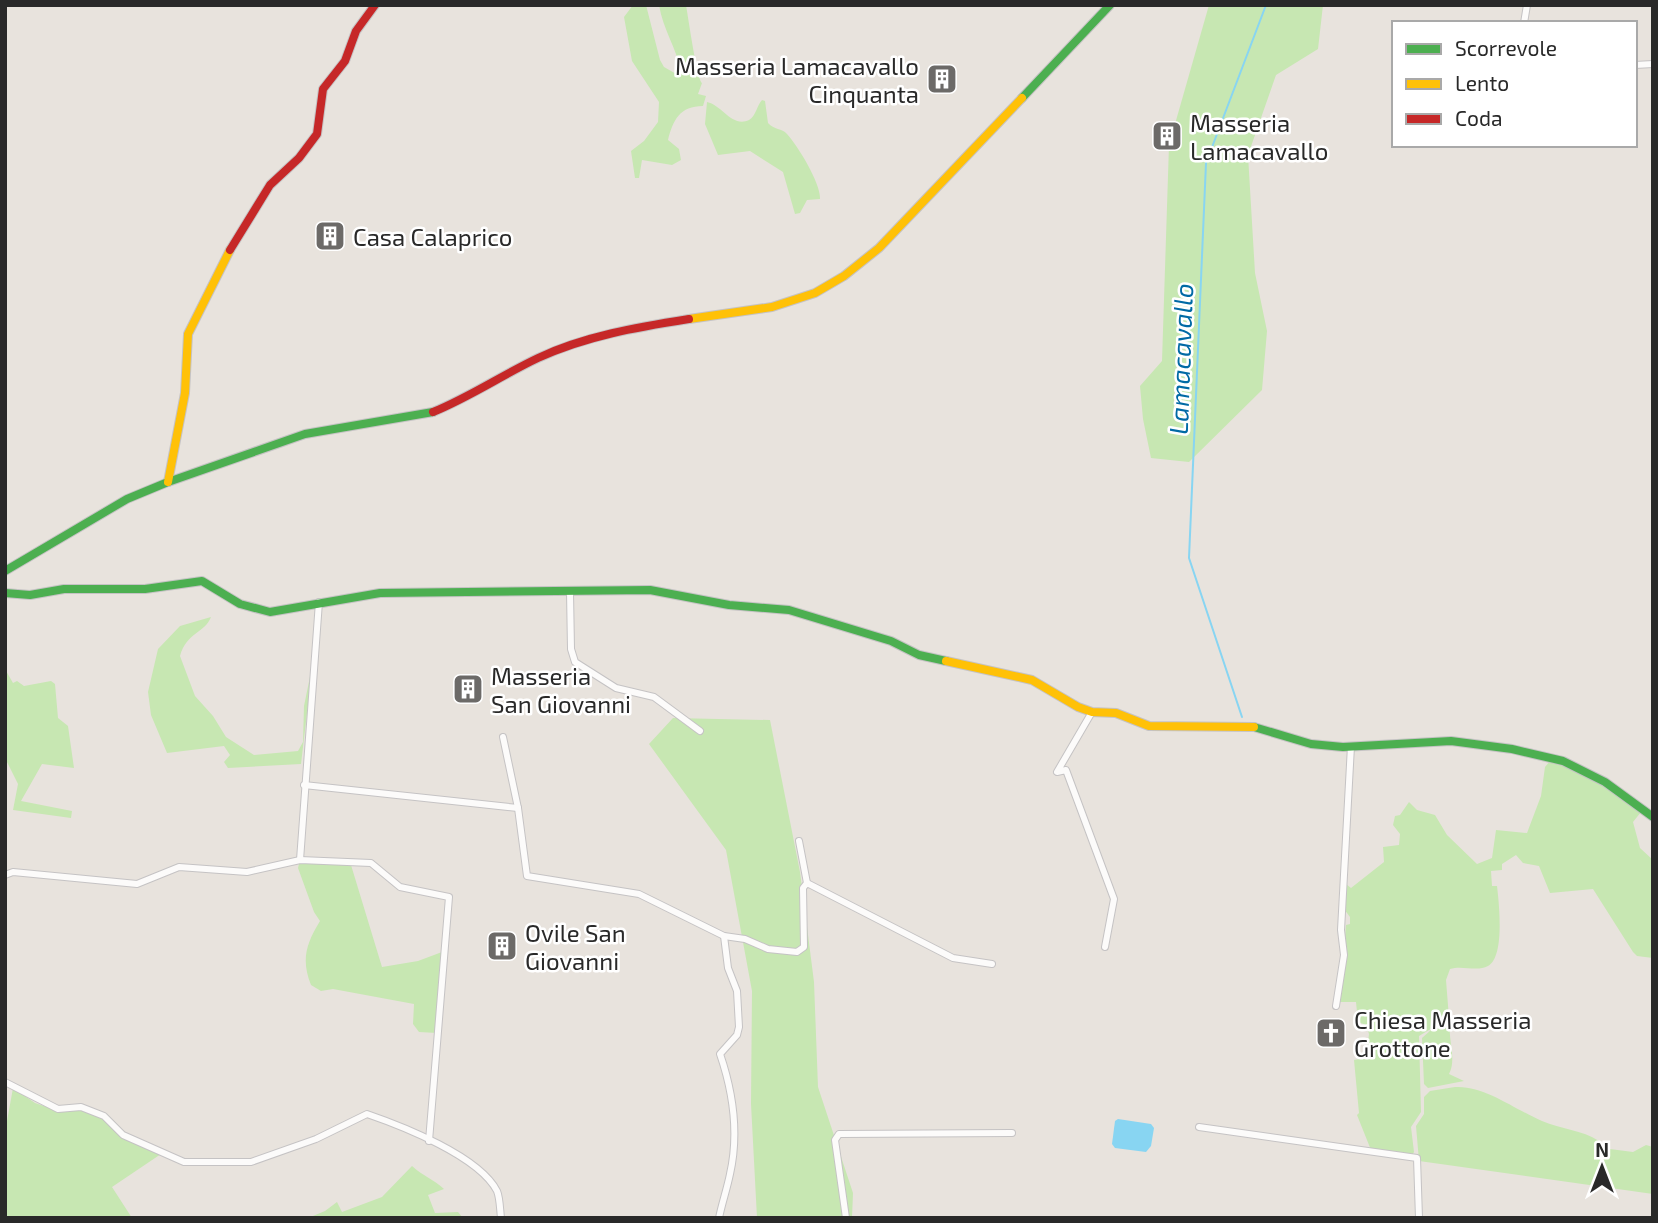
<svg xmlns="http://www.w3.org/2000/svg" width="1658" height="1223" viewBox="0 0 1658 1223" font-family="'Exo 2',sans-serif">
<rect width="100%" height="100%" fill="#e8e3dd"/>
<g fill="#c7e7b2">
<path d="M633,5H646L660,60L664,67L678,75L681,70C676,48 663,29 659,5H686C688,16 697,79 702,83L698,94L706,96L703,106C680,106 673,120 668,140L679,149L681,160L672,165L642,160L639,178H635L631,151L644,141L658,122L659,102L632,61L624,17Z"/>
<polygon points="1209,5 1323,5 1318,49 1276,75 1248,155 1255,273 1267,331 1262,390 1189,462 1151,458 1143,419 1140,386 1162,361 1169,145"/>
<path d="M762,100L765,101L768,123C774,130 782,128 787,134C798,146 821,184 820,199L807,200L800,213L795,214L783,172L750,151L718,155L705,124L707,102C722,105 732,128 749,120C756,116 757,105 762,100Z"/>
<path d="M211,617C205,633 187,632 180,656L195,696L213,716L226,737L254,755L298,751L303,742L304,706L313,662L301,764L228,768L224,762L230,755L224,746L167,753L151,715L148,692L158,649L180,626Z"/>
<polygon points="5,669 13,683 17,681 24,686 51,681 55,684 58,718 68,726 74,768 42,764 21,801 72,811 71,818 13,810 18,784 5,758"/>
<polygon points="673,718 770,720 800,872 814,982 818,1087 853,1193 852,1218 757,1218 751,1104 752,991 726,850 649,744"/>
<path d="M1550,761L1593,778L1641,812L1633,822L1640,848L1653,860V958L1637,956L1633,952L1593,889L1550,893L1539,866L1523,863L1516,855L1502,864V870L1491,871L1492,886H1497C1499,903 1505,957 1488,966C1477,972 1462,965 1450,969L1446,980L1449,1018L1419,1036L1421,1112L1411,1127L1414,1152L1412,1155L1371,1150L1357,1115L1359,1113L1354,1060L1366,1058L1369,1034L1366,1025L1358,1022L1356,1002H1340L1346,925L1350,924V917L1344,909L1346,884L1351,888L1384,862L1383,847L1399,845L1400,834L1393,825L1395,816L1400,815L1409,802L1417,810L1435,815L1447,835L1477,864L1492,858L1496,830L1527,833L1541,796L1545,767Z"/>
<path d="M306,863L351,865L382,967L418,961L442,952L437,1033L419,1032L413,1024L414,1004L333,989L321,991L311,985C301,960 306,944 320,921L314,912L298,868L299,864Z"/>
<path d="M1450,1024C1448,1040 1457,1060 1449,1074L1464,1081L1428,1088L1424,1084L1422,1038L1431,1030Z"/>
<path d="M1455,1087C1484,1085 1516,1110 1542,1121C1561,1129 1582,1130 1599,1141L1596,1147L1608,1153L1610,1149L1633,1152L1646,1145L1653,1147V1194L1419,1161L1416,1126L1424,1114V1097L1430,1091Z"/>
<polygon points="13,1088 35,1103 56,1110 87,1111 102,1118 124,1138 161,1154 112,1187 132,1218 6,1218 5,1132"/>
<path d="M412,1166C423,1176 433,1179 444,1189L428,1195L435,1213L458,1212L463,1218H308L325,1211L337,1202L342,1212L382,1197Z"/>
</g>
<polygon fill="#88d5f2" points="1118,1119 1151,1124 1154,1128 1151,1146 1146,1152 1115,1148 1112,1144 1115,1121"/>
<g fill="none" stroke-linecap="round" stroke-linejoin="round">
<g stroke="#88d5f2" stroke-width="2">
<polyline points="5,6 6,5"/>
<polyline points="1242,717 1189,558 1206,163 1266,5"/>
</g>
<g stroke="#c5c3c4" stroke-width="8">
<g id="street">
<polyline points="1524,23 1527,5"/>
<polyline points="1635,65 1653,64"/>
<polyline points="570,592 571,649 575,662 616,688 654,697 700,731"/>
<polyline points="1092,712 1057,772 1066,770 1114,899 1105,947"/>
<polyline points="503,737 518,808 527,876 639,894 724,936 745,939 768,949 797,952 804,947 803,888 807,883 953,958 992,964"/>
<polyline points="304,785 518,808"/>
<polyline points="799,841 807,883"/>
<polyline points="300,860 319,602"/>
<polyline points="5,875 13,872 137,884 179,867 247,872 300,860 371,863 400,887 449,897 429,1141"/>
<polyline points="1336,1006 1344,955 1341,930 1351,746"/>
<path d="M5,1082L58,1109L81,1107L104,1116L123,1135L184,1162H251L316,1139L367,1114C402,1126 479,1156 497,1191C500,1198 500,1210 501,1218"/>
<polyline points="1199,1127 1417,1158 1419,1218"/>
<path d="M719,1218C722,1203 727,1189 730,1174C739,1134 733,1092 720,1054L737,1035L739,1027L737,991L728,968L724,936"/>
<polyline points="846,1218 835,1140 839,1134 1012,1133"/>
</g>
</g>
<g stroke="#c5c3c4" stroke-width="10">
<g id="fast">
<polyline points="1022,98 1110,5"/>
<polyline points="5,571 127,499 168,482 305,434 433,412"/>
<polyline points="5,593 30,595 64,589 145,589 202,581 240,604 270,612 380,593 650,590 729,605 789,610 891,641 919,655 946,661"/>
<polyline points="1254,727 1311,744 1343,747 1451,741 1512,749 1563,761 1605,782 1653,817"/>
</g>
</g>
<g stroke="#c5c3c4" stroke-width="10">
<g id="slow">
<polyline points="689,319 772,307 815,293 844,276 879,248 1022,98"/>
<polyline points="168,482 185,393 188,334 230,250"/>
<polyline points="946,661 1032,680 1078,707 1092,712 1116,713 1149,726 1254,727"/>
</g>
</g>
<g stroke="#c5c3c4" stroke-width="10">
<g id="jam">
<polyline points="230,250 270,185 299,158 317,134 323,89 345,61 356,31 375,5"/>
<path d="M433,412C470,397 502,375 538,358C585,336 638,327 689,319"/>
</g>
</g>
<use href="#street" stroke="#fcfbfa" stroke-width="6"/>
<use href="#fast" stroke="#4caf50" stroke-width="8"/>
<use href="#slow" stroke="#ffc107" stroke-width="8"/>
<use href="#jam" stroke="#c62828" stroke-width="8"/>
</g>
<defs>
<g id="building-square" transform="scale(1.575)"><rect x="-9" y="-9" width="18" height="18" rx="4" fill="#6c6a68" stroke="#fff"/><path d="M-4-6H4V6H1V3H-1V6H-4ZM-2.5-4.3h1.7v1.8h-1.7ZM.8-4.3h1.7v1.8H.8ZM-2.5-1h1.7V.8h-1.7ZM.8-1h1.7V.8H.8Z" fill="#fff"/></g>
<g id="church-square" transform="scale(1.575)"><rect x="-9" y="-9" width="18" height="18" rx="4" fill="#6c6a68" stroke="#fff"/><path d="M-1.2-6h2.4v3.5h3.3v2.4h-3.3V6h-2.4V-.1h-3.3v-2.4h3.3Z" fill="#fff"/></g>
</defs>
<g fill-rule="evenodd">
<use href="#building-square" x="942" y="79"/>
<use href="#building-square" x="1167" y="136"/>
<use href="#building-square" x="330" y="236"/>
<use href="#building-square" x="468" y="689"/>
<use href="#building-square" x="502" y="946"/>
<use href="#church-square" x="1331" y="1033"/>
</g>
<g text-anchor="middle" dominant-baseline="central" stroke-width="5" stroke-linejoin="round" paint-order="stroke">
<g font-size="24" fill="#292929" stroke="#fff" text-anchor="start">
<text x="919" y="65" text-anchor="end">Masseria Lamacavallo<tspan x="919" dy="28">Cinquanta</tspan></text>
<text x="1190" y="122">Masseria<tspan x="1190" dy="28">Lamacavallo</tspan></text>
<text x="353" y="236">Casa Calaprico</text>
<text x="491" y="675">Masseria<tspan x="491" dy="28">San Giovanni</tspan></text>
<text x="525" y="932">Ovile San<tspan x="525" dy="28">Giovanni</tspan></text>
<text x="1354" y="1019">Chiesa Masseria<tspan x="1354" dy="28">Grottone</tspan></text>
</g>
<g font-size="26" font-style="italic" fill="#006aa5" stroke="#fff">
<text transform="translate(1180 359) rotate(-88)">Lamacavallo</text>
</g>
</g>
<rect width="1658" height="1223" fill="none" stroke="#292929" stroke-width="14"/>
<rect x="1392" y="21" width="245" height="126" fill="#ffffff" stroke="#a9a9a9" stroke-width="2"/>
<rect x="1406" y="44" width="35" height="10" fill="#4caf50" stroke="#a9a9a9" stroke-width="2"/>
<text x="1455" y="56" font-size="21" fill="#292929">Scorrevole</text>
<rect x="1406" y="79" width="35" height="10" fill="#ffc107" stroke="#a9a9a9" stroke-width="2"/>
<text x="1455" y="91" font-size="21" fill="#292929">Lento</text>
<rect x="1406" y="114" width="35" height="10" fill="#c62828" stroke="#a9a9a9" stroke-width="2"/>
<text x="1455" y="126" font-size="21" fill="#292929">Coda</text>
<g transform="translate(1602 1167)" stroke="#ffffff" stroke-width="5" paint-order="stroke">
<path d="M0-5L12 26L0 18L-12 26Z" fill="#292929"/>
<text y="-10" font-size="19" font-weight="bold" text-anchor="middle" fill="#292929">N</text>
</g>
</svg>
